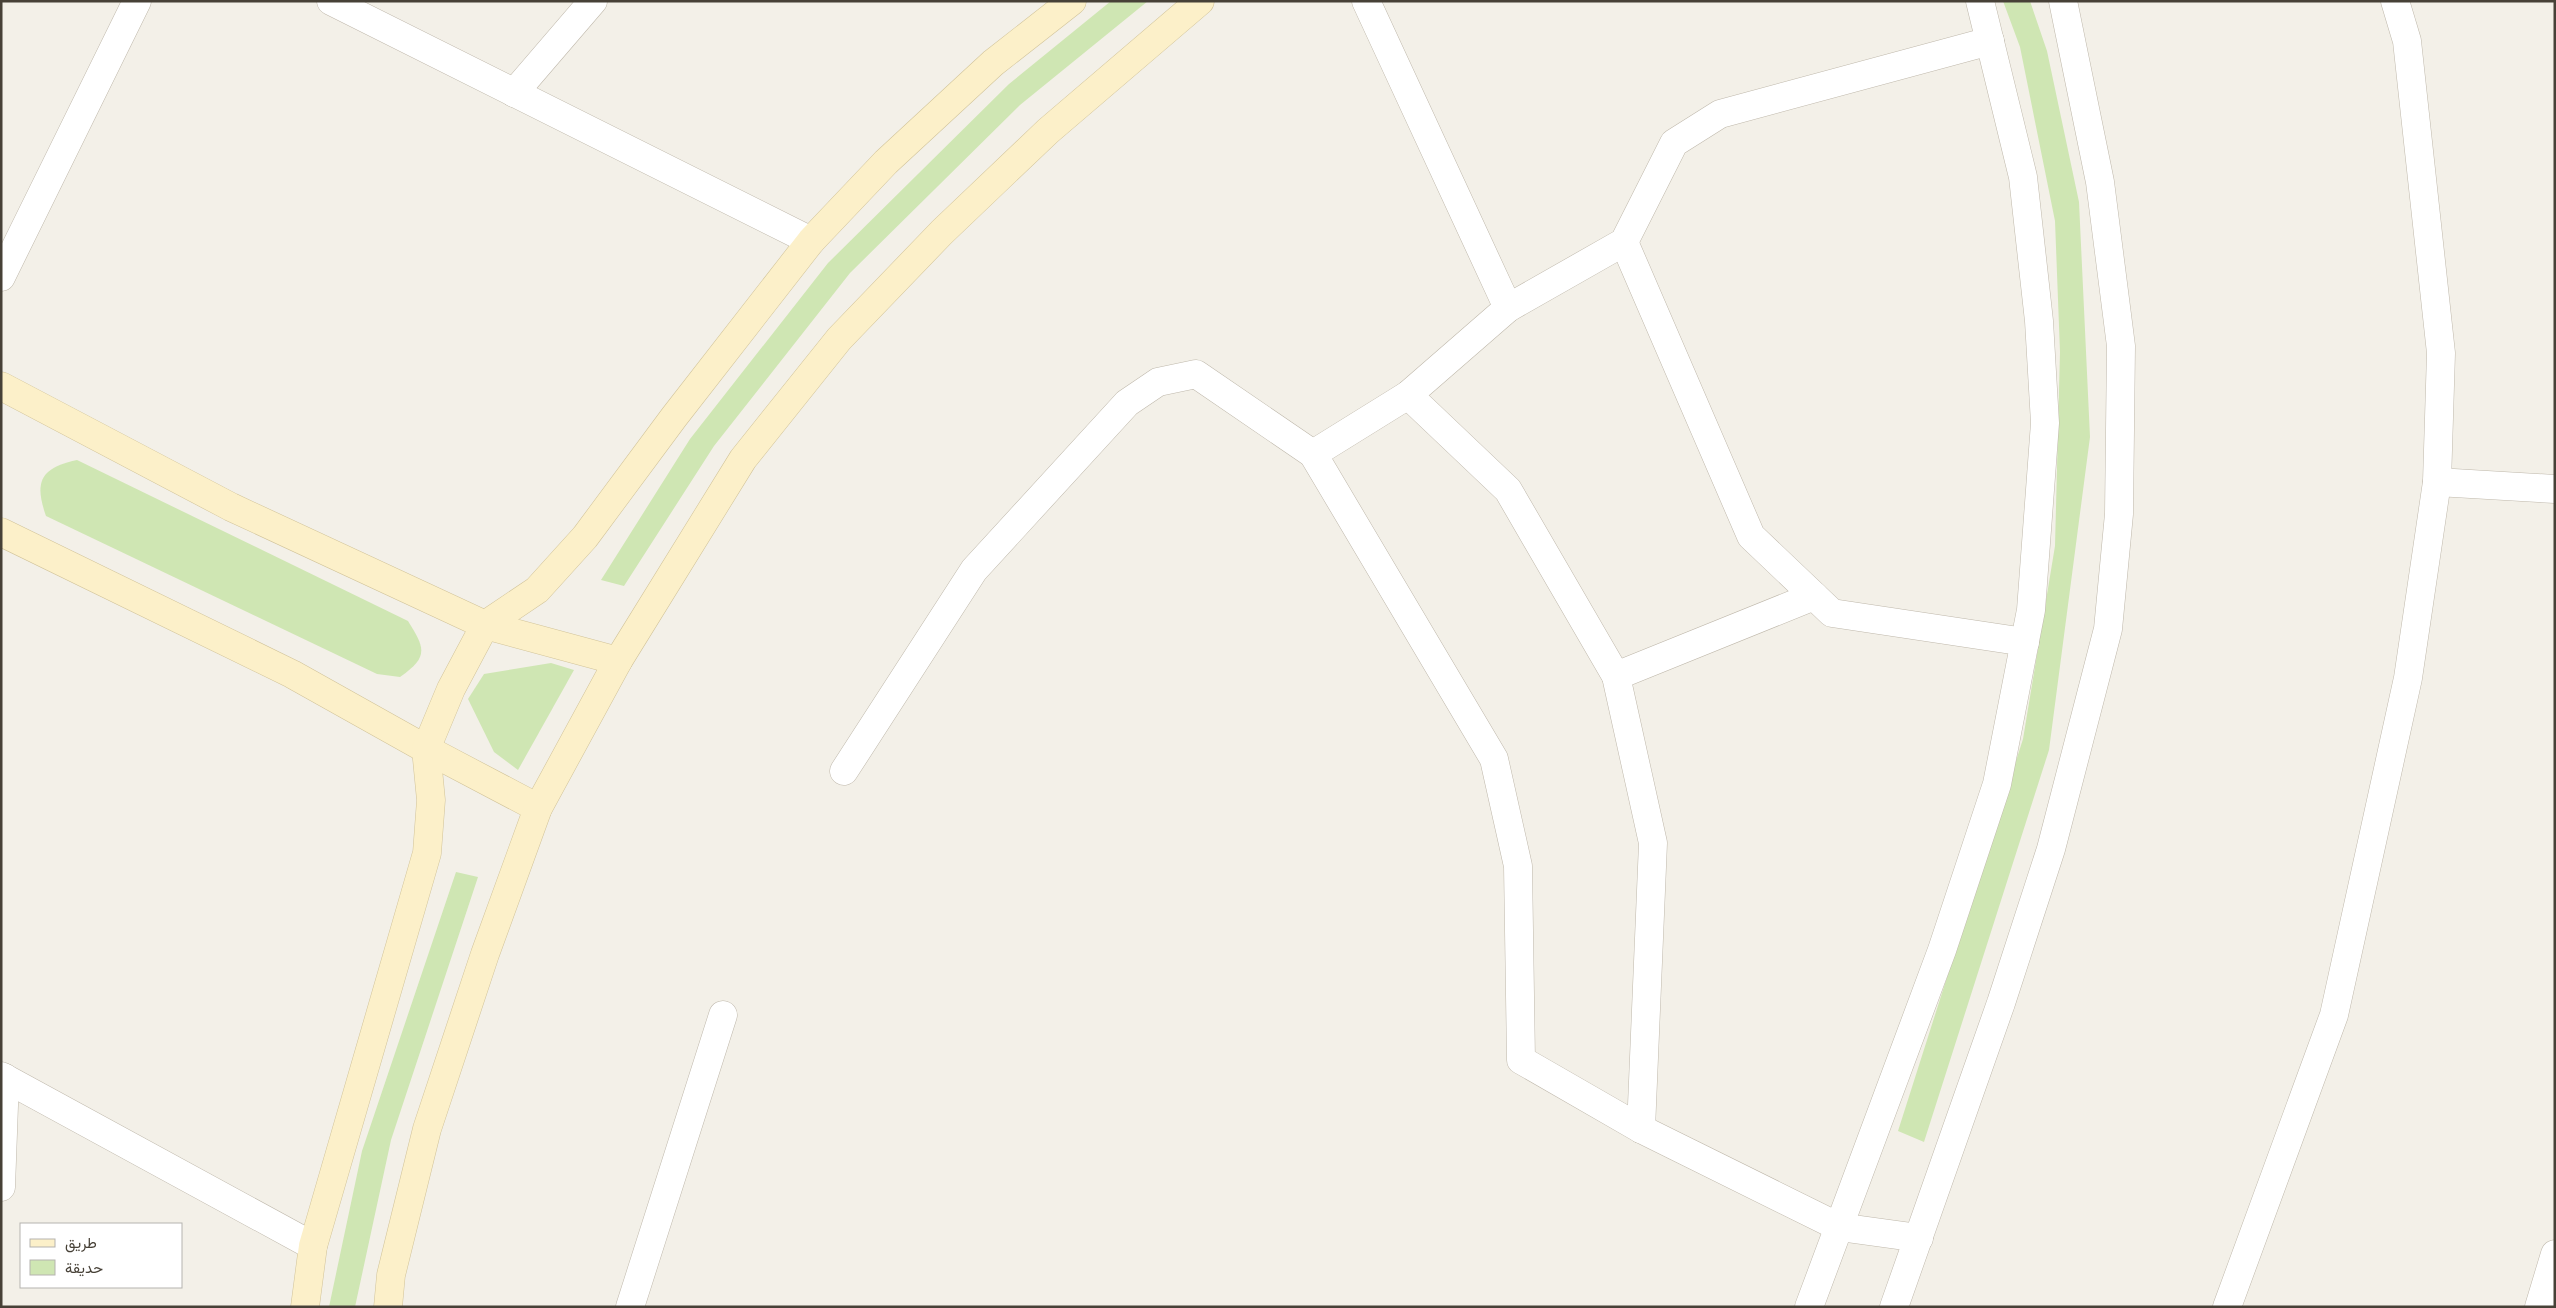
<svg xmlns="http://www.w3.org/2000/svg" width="2556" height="1308" viewBox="0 0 2556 1308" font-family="Inter,Vazirmatn,sans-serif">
<rect width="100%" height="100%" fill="#f3f0e8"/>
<g fill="#cfe6b3">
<polygon points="1111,1 1148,1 1020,105 850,273 714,446 624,586 601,580 690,439 828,263 1009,84"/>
<polygon points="2003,1 2030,1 2047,51 2079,202 2090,437 2049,750 1924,1142 1898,1131 2023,739 2055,546 2060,352 2055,221 2020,47"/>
<path d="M77,460L408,621C425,648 429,657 400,677L377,674L46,516C34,482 40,468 77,460Z"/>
<polygon points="551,663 574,670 518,770 494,752 468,699 484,674"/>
<polygon points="456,872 478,877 391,1140 355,1307 329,1307 362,1151"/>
</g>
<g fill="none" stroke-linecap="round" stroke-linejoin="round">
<g stroke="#bfb8ab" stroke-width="29">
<g id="street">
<polyline points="331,1 811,241"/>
<polyline points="1366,1 1508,308"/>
<polyline points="514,93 593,1"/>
<polyline points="1624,242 1751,536 1832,613 2025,642"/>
<polyline points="1,277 137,1"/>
<polyline points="1408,395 1508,490 1616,676 1653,843 1641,1129"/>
<polyline points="1313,454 1408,395 1508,308 1624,242 1674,143 1720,114 1990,41"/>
<polyline points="2437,482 2555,489"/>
<polyline points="1616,676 1814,596"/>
<polyline points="844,771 974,570 1127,403 1158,382 1196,374 1313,454 1494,759 1518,866 1521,1060 1641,1129 1839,1227 1919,1238"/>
<polyline points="1,1076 313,1246"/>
<polyline points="1,1187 5,1078"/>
<polyline points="630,1307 723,1015"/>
<polyline points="1809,1307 1942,950 1997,784 2031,610 2045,423 2039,321 2023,177 1980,1"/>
<polyline points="1894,1307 2001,1003 2051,849 2108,629 2119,514 2121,346 2100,182 2063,1"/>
<polyline points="2227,1307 2334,1015 2408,678 2437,482 2441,353 2407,41 2395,1"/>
<polyline points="2539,1307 2555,1254"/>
</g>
</g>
<g stroke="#d1c399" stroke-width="29">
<g id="secondary">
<polyline points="1,386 231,507 485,625 618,661"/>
<polyline points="1,532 292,674 426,749 538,808"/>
<polyline points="305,1307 313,1246 427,853 431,800 426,749 451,689 485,625 537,590 585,537 674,417 811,241 886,162 993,63 1072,1"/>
<polyline points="388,1307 391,1275 427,1129 485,954 538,808 618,661 743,459 839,339 942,232 1048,131 1200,1"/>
</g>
</g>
<use href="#street" stroke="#fff" stroke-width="28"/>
<use href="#secondary" stroke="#fcf0c9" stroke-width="28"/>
</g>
<rect width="2556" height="1308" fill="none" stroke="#474137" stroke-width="5"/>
<rect x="20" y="1223" width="162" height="65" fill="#ffffff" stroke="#b5b3af"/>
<rect x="30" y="1239" width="25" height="8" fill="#fcf0c9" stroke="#b5b3af"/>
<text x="65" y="1248" font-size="15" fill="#474137">طريق</text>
<rect x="30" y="1260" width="25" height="15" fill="#cfe6b3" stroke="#b5b3af"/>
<text x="65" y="1273" font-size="15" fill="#474137">حديقة</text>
</svg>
